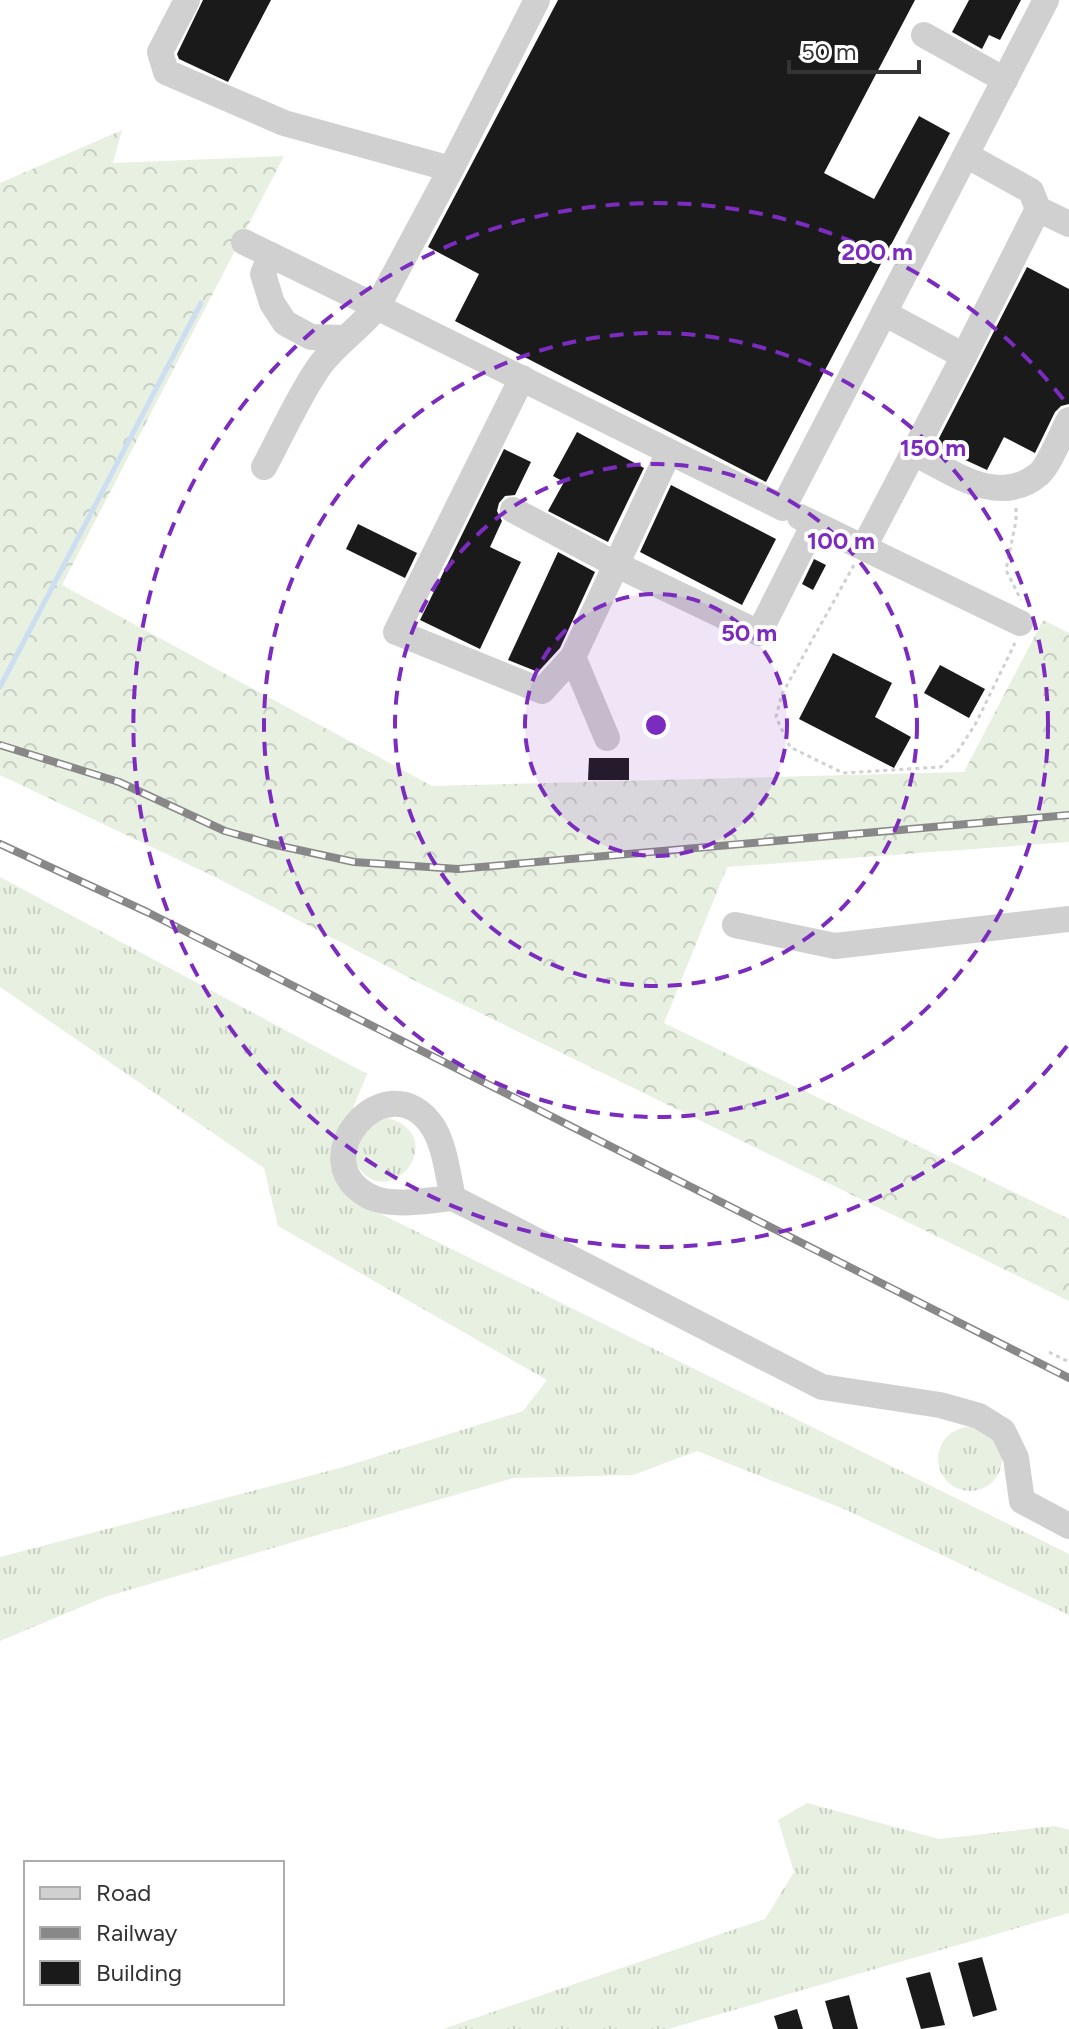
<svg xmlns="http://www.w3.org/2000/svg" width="1069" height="2029" viewBox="0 0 1069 2029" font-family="Figtree,sans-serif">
<defs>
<pattern id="grass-tufts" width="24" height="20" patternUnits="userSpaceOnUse" patternTransform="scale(2)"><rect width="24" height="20" fill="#e7f0e1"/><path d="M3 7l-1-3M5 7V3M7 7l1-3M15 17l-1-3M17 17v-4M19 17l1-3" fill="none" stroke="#c7cec2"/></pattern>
<pattern id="forest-crowns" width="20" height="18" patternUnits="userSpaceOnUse" patternTransform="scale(2)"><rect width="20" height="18" fill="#e7f0e1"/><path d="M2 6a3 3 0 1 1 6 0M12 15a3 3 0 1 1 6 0" fill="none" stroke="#c7cec2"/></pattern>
</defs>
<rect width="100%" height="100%" fill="#fff"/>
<g fill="url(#grass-tufts)">
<polygon points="0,877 367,1074 330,1165 383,1215 1069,1554 1069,1615 844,1509 697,1451 633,1475 513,1478 105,1597 0,1641 0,1557 340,1468 523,1411 547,1380 278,1226 264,1168 0,987"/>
<path d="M388,1118C454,1137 385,1221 354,1160L362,1127Z"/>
<circle cx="970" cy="1459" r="32"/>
<polygon points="807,1803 939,1839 1055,1826 1069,1830 1069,1913 668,2029 443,2029 765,1919 794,1872 778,1820"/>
</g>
<polygon fill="url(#forest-crowns)" points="122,130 113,163 284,156 62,585 432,786 964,772 1043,620 1069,633 1069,842 727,867 664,1023 1069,1219 1069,1301 429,988 217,878 0,775 0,183"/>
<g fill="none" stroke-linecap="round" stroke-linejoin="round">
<polyline stroke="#cddef0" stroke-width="5" points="0,687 201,303"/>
</g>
<g fill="#1a1a1a">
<polygon points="203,0 271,0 228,82 179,59 177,54"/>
<polygon points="558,0 915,0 824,173 874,199 919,116 950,133 766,482 455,321 479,274 428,247"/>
<polygon points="969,0 1021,0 1000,40 989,35 982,49 952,32"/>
<polygon points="1027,267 1069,289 1069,404 1061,406 1055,412 1035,453 1004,437 987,470 935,446"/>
<polygon points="577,432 644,468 608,542 548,511 564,482 553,476"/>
<polygon points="504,449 531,462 515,495 505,496 499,503 497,511 502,521 490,547 521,562 480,649 420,620"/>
<polygon points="671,485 776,539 742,605 640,552"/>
<polygon points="358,524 417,553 405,578 346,549"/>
<polygon points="558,552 595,572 560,648 538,672 508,660"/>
<polygon points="814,559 826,565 813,590 802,584"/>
<polygon points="833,653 892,683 875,717 911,737 894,768 799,719"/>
<polygon points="940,665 985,689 969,718 924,693"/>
<polygon points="589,758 629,758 629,780 588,780"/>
<polygon points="982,1957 997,2010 973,2017 958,1963"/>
<polygon points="930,1972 945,2025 921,2029 906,1978"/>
<polygon points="849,1995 858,2029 833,2029 825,2001"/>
<polygon points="797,2009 803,2029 778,2029 774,2016"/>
</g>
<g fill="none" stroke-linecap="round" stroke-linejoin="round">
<g stroke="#d0d0d0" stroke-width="3" stroke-dasharray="4 4" stroke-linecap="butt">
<polyline points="1016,508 1016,521 1006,570 1021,600"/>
<polyline points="854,565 782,694 776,717 790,747 843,773 941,767 958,751 976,723 1015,643"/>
<polyline points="1049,1352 1069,1362"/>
</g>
<g stroke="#d0d0d0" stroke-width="26">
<polyline points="187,0 160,52 166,72 284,123 451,169"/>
<polyline points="537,0 451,169 377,307 783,508 1046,0"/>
<polyline points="924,35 1005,80"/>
<polyline points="1038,209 1069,224"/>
<path d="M244,242L377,307C360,328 338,342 321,364C301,391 281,436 264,467"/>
<polyline points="271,255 263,274 272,303 285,323 311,337 344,338"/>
<polyline points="964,356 1038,209 1031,191 966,155"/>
<polyline points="522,378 396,632 542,691 573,657 669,452"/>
<path d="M914,453C952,472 999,508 1039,474C1050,464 1061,434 1069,420"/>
<polyline points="513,510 615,564 759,633 814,524"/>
<polyline points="800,517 1020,623"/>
<polyline points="864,547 964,356 884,313"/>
<polyline points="573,657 607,738"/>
<polyline points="735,925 835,946 1069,919"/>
<path d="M453,1198C448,1176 445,1146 433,1127C387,1057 296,1164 373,1198C396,1207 429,1200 453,1198L822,1387L940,1405L979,1416L1003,1431L1016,1458L1022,1501L1069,1526"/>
</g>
<g stroke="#888" stroke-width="8">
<g id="rail">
<polyline points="0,745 119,782 225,831 271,844 354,862 458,869 1069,815"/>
<polyline points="0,844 147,912 1069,1378"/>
</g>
</g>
<use href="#rail" stroke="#fff" stroke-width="5" stroke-dasharray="15" stroke-linecap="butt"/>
</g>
<circle cx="656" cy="725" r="131" fill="#7b2cbf" fill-opacity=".12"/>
<g fill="none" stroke="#7b2cbf" stroke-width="4" stroke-dasharray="14 10">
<circle cx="656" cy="725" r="131"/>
<circle cx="656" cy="725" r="261"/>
<circle cx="656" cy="725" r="392"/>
<path d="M1067 1046A522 522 0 1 1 1067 404"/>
</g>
<circle cx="656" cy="725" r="12" fill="#7b2cbf" stroke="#fff" stroke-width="4"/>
<g font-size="24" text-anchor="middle" font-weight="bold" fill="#7b2cbf" stroke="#fff" stroke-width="8" stroke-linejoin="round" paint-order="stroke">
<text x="877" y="260">200 m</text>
<text x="933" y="456">150 m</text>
<text x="841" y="549">100 m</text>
<text x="749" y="641">50 m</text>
</g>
<rect x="24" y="1861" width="260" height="144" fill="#ffffff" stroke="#adadad" stroke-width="2"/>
<rect x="40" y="1887" width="40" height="12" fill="#d0d0d0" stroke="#adadad" stroke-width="2"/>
<text x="96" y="1901" font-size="24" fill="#333333">Road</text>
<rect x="40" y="1927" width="40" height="12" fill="#888888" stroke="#adadad" stroke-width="2"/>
<text x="96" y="1941" font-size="24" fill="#333333">Railway</text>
<rect x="40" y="1961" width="40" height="24" fill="#1a1a1a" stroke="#adadad" stroke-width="2"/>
<text x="96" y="1981" font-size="24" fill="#333333">Building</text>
<path d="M789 60v12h130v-12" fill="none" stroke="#333333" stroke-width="4"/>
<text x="801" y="60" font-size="24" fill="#333333" stroke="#ffffff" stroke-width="6" paint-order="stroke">50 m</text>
</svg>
